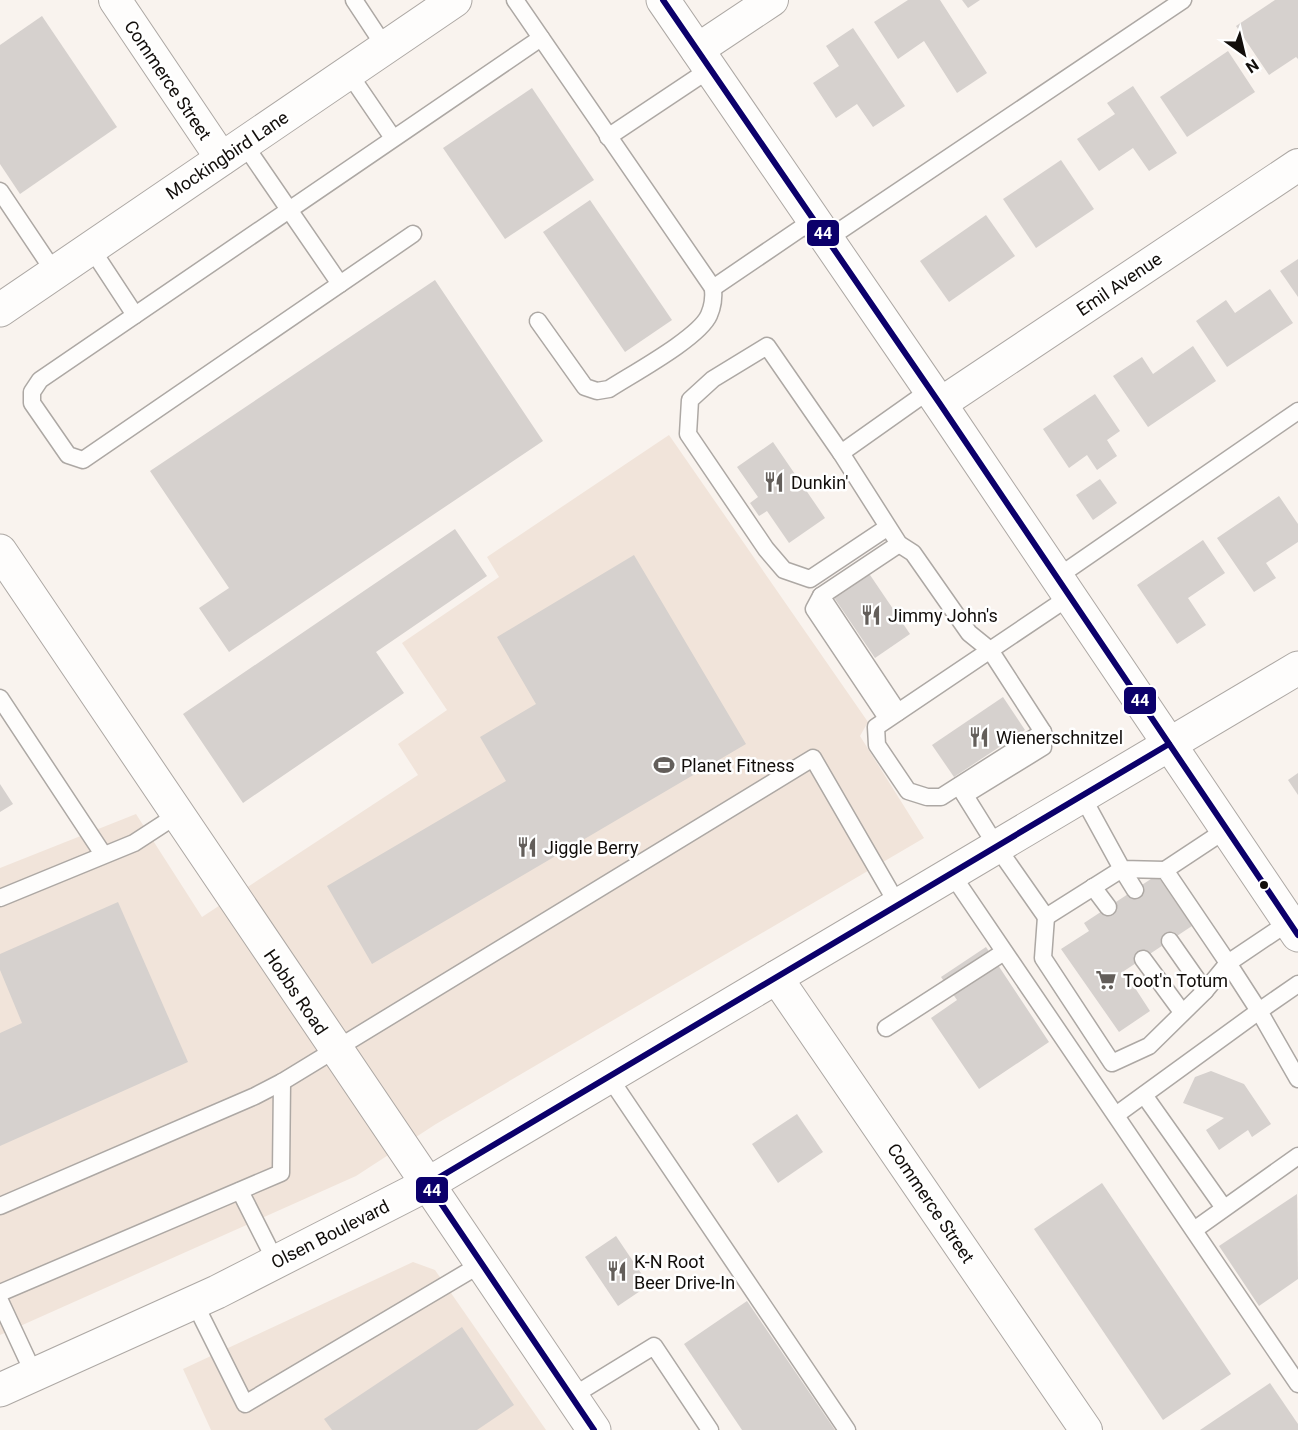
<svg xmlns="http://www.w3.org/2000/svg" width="1298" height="1430" viewBox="0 0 1298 1430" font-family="Roboto,sans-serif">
<rect width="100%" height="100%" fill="#f9f3ee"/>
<g fill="#f1e4da">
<polygon points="669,435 868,722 860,736 924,838 436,1124 356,1176 0,1335 0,868 136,814 202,917 418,775 398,744 447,710 402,643 499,577 487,557"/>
<polygon points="413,1262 435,1270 546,1430 211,1430 183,1369"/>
</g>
<g fill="#d6d1ce">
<polygon points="908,0 940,0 987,73 957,93 924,41 898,59 874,22"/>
<polygon points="962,0 980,0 968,8"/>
<polygon points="1275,0 1298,0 1298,59 1296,57 1269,75 1236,26"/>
<polygon points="42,16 117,127 20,194 0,164 0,45"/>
<polygon points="853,28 905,106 873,127 857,104 836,118 813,83 839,66 826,46"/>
<polygon points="1228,51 1255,92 1187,137 1160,97"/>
<polygon points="1133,86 1177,153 1149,171 1133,148 1099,171 1077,139 1115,114 1107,103"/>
<polygon points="532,88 594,180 505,239 443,148"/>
<polygon points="1061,160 1094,209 1036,248 1003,199"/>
<polygon points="590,200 672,320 625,352 543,232"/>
<polygon points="986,215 1015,256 949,302 920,261"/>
<polygon points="1298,259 1298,297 1280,271"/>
<polygon points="435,280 543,441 229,652 199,608 229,588 150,471"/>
<polygon points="1270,289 1293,323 1227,367 1196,321 1226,300 1235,313"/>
<polygon points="1193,346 1216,381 1148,427 1113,376 1142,357 1153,374"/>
<polygon points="1095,394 1120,431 1107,440 1117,456 1097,470 1087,455 1069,468 1043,429"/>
<polygon points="773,442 825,518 789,543 767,511 759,516 750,503 758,497 737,467"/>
<polygon points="1100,479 1117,503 1093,520 1076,495"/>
<polygon points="1279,496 1298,524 1298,542 1266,563 1276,578 1254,592 1217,538"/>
<polygon points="455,529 487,576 376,652 404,693 243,803 183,714"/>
<polygon points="1203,540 1225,573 1188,598 1206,625 1177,644 1137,585"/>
<polygon points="634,555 746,744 372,964 327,886 506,781 480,737 536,704 497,637"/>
<polygon points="868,572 910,634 875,658 833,596"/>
<polygon points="1003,697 1025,730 954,777 932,745"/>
<polygon points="1298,773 1298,795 1288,780"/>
<polygon points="0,784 13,804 0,812"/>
<polygon points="1157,875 1192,926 1124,971 1150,1011 1119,1032 1061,949 1089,931 1084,923"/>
<polygon points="118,902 188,1062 0,1146 0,1033 22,1023 0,970 0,954"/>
<polygon points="986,947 1049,1042 979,1089 931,1018 957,1000 941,977"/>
<polygon points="1211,1071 1244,1084 1271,1124 1252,1137 1248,1130 1219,1150 1206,1130 1224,1118 1183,1103 1195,1077"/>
<polygon points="797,1114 823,1152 778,1183 752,1144"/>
<polygon points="1102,1183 1231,1374 1163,1420 1034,1229"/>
<polygon points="1297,1194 1298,1279 1259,1306 1219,1246"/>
<polygon points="616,1236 649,1285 618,1306 585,1257"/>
<polygon points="747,1301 835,1430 742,1430 684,1344"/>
<polygon points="462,1327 514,1405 477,1430 332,1430 324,1419"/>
<polygon points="1270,1383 1298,1424 1298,1430 1200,1430"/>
</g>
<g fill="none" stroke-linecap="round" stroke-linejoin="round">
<g stroke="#ada8a4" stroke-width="19">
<g id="lane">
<polyline points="354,0 385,47"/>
<polyline points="515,0 713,288 813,220"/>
<polyline points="348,72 393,138"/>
<polyline points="608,137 710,69"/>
<polyline points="244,144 340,284"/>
<polyline points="0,191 55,273"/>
<polyline points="413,234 83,460 68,455 32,403 32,392 40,380 541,38"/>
<polyline points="826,240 1183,0"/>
<polyline points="91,248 135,315"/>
<path d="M538,321L585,387L597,391L609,389C632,374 699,338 709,315C713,306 714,298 713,288"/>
<polyline points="841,453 930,390"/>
<polyline points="888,527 810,579 784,570 766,549 688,434 690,400 713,379 767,346 841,453 899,544 913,553 969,633 990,650 1043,732 1043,747 965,795"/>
<polyline points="1056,578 1298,411"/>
<polyline points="821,596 898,712"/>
<polyline points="0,698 103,854"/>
<polyline points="887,718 814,609 821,596 899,544"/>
<polyline points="1043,732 941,797 927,797 908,791 877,745 876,727 1069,597"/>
<polyline points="959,786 997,847 1046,917 1122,869 1135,890"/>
<polyline points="1082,796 1122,869 1165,870 1228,963 1289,922"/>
<polyline points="1165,870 1227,829"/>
<polyline points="951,873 1298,1384"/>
<polyline points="1093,887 1108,907"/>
<polyline points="0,898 134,843 177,815"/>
<polyline points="1046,917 1043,958 1112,1063 1149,1046 1205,991 1228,963 1259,1011 1116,1115"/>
<polyline points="1170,941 1205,991"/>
<polyline points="1143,959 1182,1012"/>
<polyline points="1298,984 1259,1011 1298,1079"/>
<polyline points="886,1028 1004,952"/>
<polyline points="609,1077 847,1430"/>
<polyline points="1144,1095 1224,1208"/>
<polyline points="240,1191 276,1262"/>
<polyline points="0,1206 255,1096 282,1082 813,758 898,905"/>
<polyline points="1194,1230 1298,1156"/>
<polyline points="0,1293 281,1173 282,1082"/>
<polyline points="0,1301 34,1374"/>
<polyline points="194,1302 245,1404 481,1264"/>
<polyline points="571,1397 654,1346 710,1430"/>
</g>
</g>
<g stroke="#ada8a4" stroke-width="34">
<g id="street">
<polyline points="115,0 222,159"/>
<polyline points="697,50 772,0"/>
<polyline points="940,404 1298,165"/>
<polyline points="776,977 1086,1430"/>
</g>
</g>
<g stroke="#ada8a4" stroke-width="35">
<g id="secondary">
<polyline points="663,0 940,404 1298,935"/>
<polyline points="0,310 455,0"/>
<polyline points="0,551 594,1430"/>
<polyline points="0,1390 217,1292 428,1184 1298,668"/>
</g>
</g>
<use href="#lane" stroke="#fefdfc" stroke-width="16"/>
<use href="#street" stroke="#fefdfc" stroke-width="32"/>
<use href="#secondary" stroke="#fefdfc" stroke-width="33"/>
<g stroke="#fff" stroke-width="10">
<g id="bus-1">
<polyline points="663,0 940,404 1298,935"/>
<polyline points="594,1430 428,1184 1169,744"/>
</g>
</g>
<use href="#bus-1" stroke="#0c006b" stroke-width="6"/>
</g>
<defs>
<g id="restaurant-bare" transform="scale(1.62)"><path d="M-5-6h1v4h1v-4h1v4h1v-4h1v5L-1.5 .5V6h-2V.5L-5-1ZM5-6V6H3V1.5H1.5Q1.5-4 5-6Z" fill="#635e5a" stroke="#fff" stroke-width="2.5" paint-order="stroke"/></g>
<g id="stadium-bare" transform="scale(1.62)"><path d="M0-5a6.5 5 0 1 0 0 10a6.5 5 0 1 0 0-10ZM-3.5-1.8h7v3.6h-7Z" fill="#635e5a" stroke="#fff" stroke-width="2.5" paint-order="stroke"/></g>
<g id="supermarket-bare" transform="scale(1.62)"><path d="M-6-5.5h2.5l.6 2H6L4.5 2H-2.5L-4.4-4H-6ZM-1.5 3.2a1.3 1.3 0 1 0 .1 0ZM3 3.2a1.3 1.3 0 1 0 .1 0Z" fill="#635e5a" stroke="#fff" stroke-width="2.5" paint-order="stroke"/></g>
</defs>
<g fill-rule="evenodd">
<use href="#restaurant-bare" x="774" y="482"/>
<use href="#restaurant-bare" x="871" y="615"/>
<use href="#restaurant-bare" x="979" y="737"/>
<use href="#stadium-bare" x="664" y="765"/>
<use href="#restaurant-bare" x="527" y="847"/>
<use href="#supermarket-bare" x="1106" y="980"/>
<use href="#restaurant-bare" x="617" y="1271"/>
</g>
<circle fill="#120e0b" stroke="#fff" stroke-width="2" cx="1264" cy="885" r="5"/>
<g text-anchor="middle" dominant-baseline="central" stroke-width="5" stroke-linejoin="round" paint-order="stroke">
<g font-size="18" fill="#120e0b" stroke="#fff">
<text transform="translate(168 80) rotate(56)">Commerce Street</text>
<text transform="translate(227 155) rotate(-34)">Mockingbird Lane</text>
<text transform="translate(1119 284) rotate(-34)">Emil Avenue</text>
<text transform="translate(296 992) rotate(56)">Hobbs Road</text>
<text transform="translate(931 1203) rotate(56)">Commerce Street</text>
<text transform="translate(330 1234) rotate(-27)">Olsen Boulevard</text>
</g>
<g font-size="18" fill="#120e0b" stroke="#fff" text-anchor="start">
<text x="791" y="482">Dunkin'</text>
<text x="888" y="615">Jimmy John's</text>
<text x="996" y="737">Wienerschnitzel</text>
<text x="681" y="765">Planet Fitness</text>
<text x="544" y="847">Jiggle Berry</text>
<text x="1123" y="980">Toot'n Totum</text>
<text x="634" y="1261">K-N Root<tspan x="634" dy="21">Beer Drive-In</tspan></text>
</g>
</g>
<g stroke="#fff" stroke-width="2">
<rect x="806" y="219" width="34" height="28" rx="6" fill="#0c006b"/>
<rect x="1123" y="686" width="34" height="29" rx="6" fill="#0c006b"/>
<rect x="415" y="1176" width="34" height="28" rx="6" fill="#0c006b"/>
</g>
<g font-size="16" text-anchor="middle" font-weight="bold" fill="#fff">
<text x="823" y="239">44</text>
<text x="1140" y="706">44</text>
<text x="432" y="1196">44</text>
</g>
<g transform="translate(1244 54) rotate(146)" stroke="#ffffff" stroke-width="4.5" paint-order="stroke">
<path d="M0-4.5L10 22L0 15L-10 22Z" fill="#120e0b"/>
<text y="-9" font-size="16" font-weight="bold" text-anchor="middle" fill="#120e0b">N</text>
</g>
</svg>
